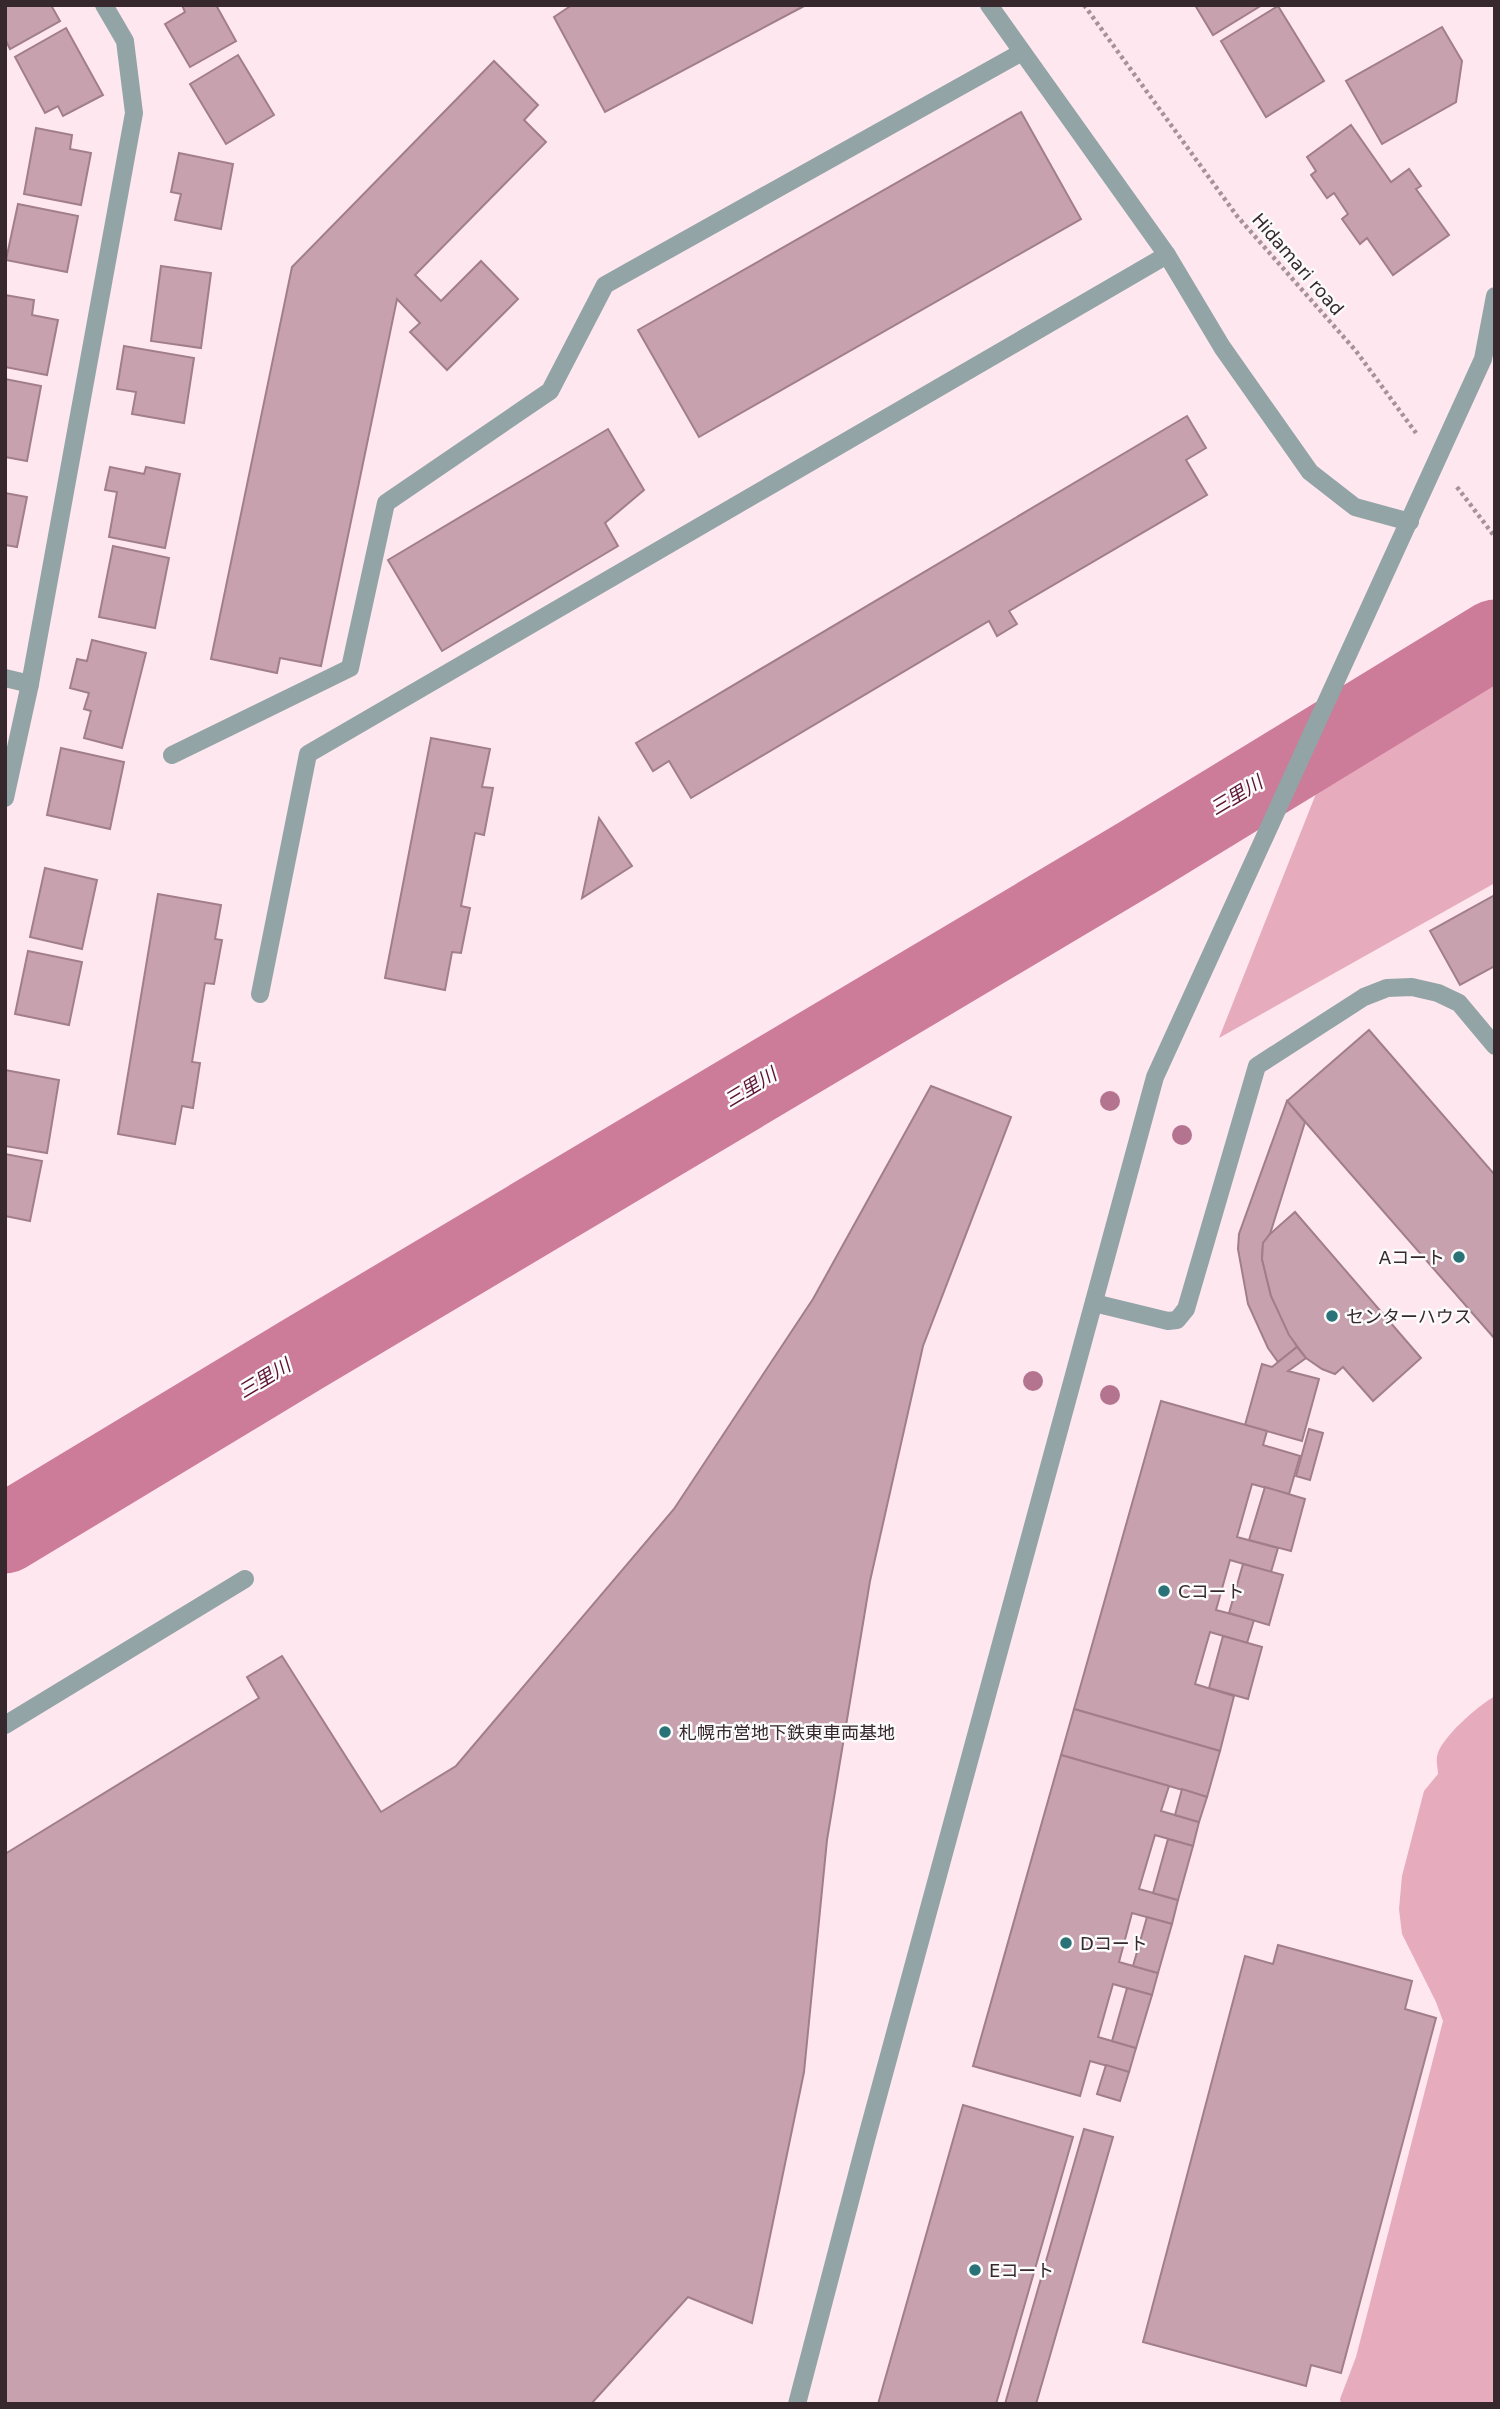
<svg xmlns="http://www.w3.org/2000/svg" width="1500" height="2409" viewBox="0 0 1500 2409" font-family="'DejaVu Sans','Noto Sans JP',sans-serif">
<rect width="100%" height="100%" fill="#fee7ee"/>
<g fill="#e7abbe">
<polygon points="1495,657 1495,883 1219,1038 1331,756"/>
<path d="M1495,1696V2399L1490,2404H1341L1340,2399L1356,2357L1443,2021L1436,2002L1402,1934L1399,1909L1402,1876L1424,1791L1438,1774C1438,1769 1436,1762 1437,1757C1439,1739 1479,1705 1495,1696Z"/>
</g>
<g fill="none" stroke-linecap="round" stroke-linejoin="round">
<polyline stroke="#cc7b98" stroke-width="79" points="5,1534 303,1354 1140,856 1495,639"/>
</g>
<g fill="#c7a2ae" stroke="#a17e8a" stroke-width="2">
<polygon points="5,5 51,5 60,21 10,49 5,39"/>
<polygon points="182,5 216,5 236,41 190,67 165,24 185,12"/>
<polygon points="572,5 806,5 605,112 554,17"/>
<polygon points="1195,5 1262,5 1213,35"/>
<polygon points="1278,6 1324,81 1266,117 1221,41"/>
<polygon points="1442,27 1462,61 1456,102 1382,144 1346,81"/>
<polygon points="66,28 103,95 63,116 58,106 45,113 15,57"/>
<polygon points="238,55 274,115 226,144 190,84"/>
<polygon points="494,61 538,105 524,120 546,142 415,275 441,301 481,261 518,299 447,370 410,332 420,323 397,299 321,666 280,658 277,673 211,659 292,267"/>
<polygon points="1021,112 1081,219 699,437 638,330"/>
<polygon points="1351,125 1391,182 1409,169 1421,186 1416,189 1449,235 1393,275 1367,238 1360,244 1342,219 1348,214 1334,193 1327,198 1311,175 1316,171 1307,157"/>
<polygon points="36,128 72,135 70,149 91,153 81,205 24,194"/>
<polygon points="179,153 233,164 221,229 175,220 181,194 171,192"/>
<polygon points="18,204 78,216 67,272 6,260"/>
<polygon points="161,266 211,273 201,348 151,341"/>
<polygon points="5,295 34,300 32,315 58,320 47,375 5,367"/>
<polygon points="124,346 194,358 184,423 132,414 136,392 117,389"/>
<polygon points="5,379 41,386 27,461 5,457"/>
<polygon points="1187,416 1206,448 1186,460 1207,495 1009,611 1017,624 997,636 989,621 691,798 669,761 653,771 636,743"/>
<polygon points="608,429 644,490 605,523 618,546 442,651 388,560"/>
<polygon points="110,467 144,474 146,467 180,474 165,548 109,537 117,492 105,490"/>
<polygon points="5,493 27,497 17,547 5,545"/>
<polygon points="113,546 169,558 155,628 99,617"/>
<polygon points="92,640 146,653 122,748 84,738 91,711 84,709 89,693 70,688 77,659 87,661"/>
<polygon points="431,738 490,749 482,787 493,788 484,835 475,833 461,906 470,908 461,953 452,952 445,990 385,978"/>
<polygon points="61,748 124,762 110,829 47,815"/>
<polygon points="599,818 632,866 582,898"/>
<polygon points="45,868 97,880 82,949 30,937"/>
<polygon points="158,894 221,905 215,939 222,940 214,984 205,983 192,1062 200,1063 193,1108 182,1106 175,1144 118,1134"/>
<polygon points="1495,895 1495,966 1460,985 1430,931"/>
<polygon points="28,951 82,962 69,1025 15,1014"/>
<polygon points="1369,1030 1495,1175 1495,1339 1287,1101"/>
<polygon points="5,1070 59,1080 47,1153 5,1146"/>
<polygon points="931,1086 1011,1117 923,1346 870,1581 827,1840 804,2072 752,2323 688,2297 591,2404 5,2404 5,1854 259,1698 247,1677 282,1656 381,1812 456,1766 674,1509 813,1299"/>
<polygon points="1287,1101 1305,1122 1270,1234 1263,1243 1262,1259 1271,1296 1297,1347 1278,1362 1268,1348 1248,1304 1238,1249 1239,1234"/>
<polygon points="5,1154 42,1161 30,1221 5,1216"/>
<polygon points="1295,1212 1421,1358 1373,1401 1343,1367 1335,1374 1322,1369 1306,1358 1289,1335 1271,1296 1262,1259 1263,1243 1270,1234"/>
<polygon points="1297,1347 1306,1358 1288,1371 1319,1379 1302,1441 1245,1425 1262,1364 1272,1367"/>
<polygon points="1161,1401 1267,1431 1263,1445 1300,1456 1289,1494 1252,1484 1237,1537 1278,1548 1271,1572 1230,1560 1216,1610 1254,1620 1247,1643 1210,1632 1195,1684 1234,1696 1220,1751 1074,1709"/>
<polygon points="1309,1429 1323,1433 1310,1480 1296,1476"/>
<polygon points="1265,1487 1305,1499 1291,1551 1249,1540"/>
<polygon points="1243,1564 1283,1575 1269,1625 1229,1613"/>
<polygon points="1223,1636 1262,1647 1248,1699 1209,1688"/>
<polygon points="1074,1709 1220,1751 1207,1797 1061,1755"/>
<polygon points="1061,1755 1169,1786 1161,1811 1199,1822 1193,1846 1155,1835 1139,1889 1178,1900 1172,1924 1132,1913 1119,1962 1158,1973 1152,1995 1113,1984 1098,2037 1136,2048 1129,2072 1090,2061 1080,2096 973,2066"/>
<polygon points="1182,1789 1207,1797 1199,1822 1175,1815"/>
<polygon points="1168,1839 1193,1846 1178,1900 1153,1893"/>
<polygon points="1147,1917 1172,1924 1158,1973 1133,1966"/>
<polygon points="1278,1945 1412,1981 1405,2009 1436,2018 1341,2373 1311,2365 1306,2386 1143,2342 1245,1956 1273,1964"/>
<polygon points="1127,1988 1152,1995 1136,2048 1112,2041"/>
<polygon points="1106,2065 1129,2072 1120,2101 1097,2094"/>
<polygon points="963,2105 1073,2137 996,2404 878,2404"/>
<polygon points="1084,2129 1113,2137 1036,2404 1005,2404"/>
</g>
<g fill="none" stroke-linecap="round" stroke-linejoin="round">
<g stroke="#a69398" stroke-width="4.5" stroke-dasharray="3.5 3.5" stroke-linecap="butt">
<polyline points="1084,5 1237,216 1356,351 1416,433"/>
<polyline points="1457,487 1495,537"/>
</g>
<g stroke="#92a4a6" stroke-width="18">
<polyline points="172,755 350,668 386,503 550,391 605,285 1022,52"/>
<polyline points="260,994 308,754 1167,255"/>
<polyline points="1094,1303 1168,1321 1177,1320 1186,1309 1257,1066 1364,997 1387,988 1412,987 1438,993 1459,1003 1495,1046"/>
<polyline points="5,1725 245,1579"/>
</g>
<g stroke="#92a4a6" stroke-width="18">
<polyline points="989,5 1167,255 1222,347 1310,472 1355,507 1410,522"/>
<polyline points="5,678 30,684"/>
<polyline points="5,798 30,684 134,113 125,41 104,5"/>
</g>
<polyline stroke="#92a4a6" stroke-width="18" points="797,2404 866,2140 1155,1077 1483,359 1495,296"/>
</g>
<g fill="#b47490">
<circle cx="1110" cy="1101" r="10"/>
<circle cx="1182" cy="1135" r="10"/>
<circle cx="1033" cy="1381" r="10"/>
<circle cx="1110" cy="1395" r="10"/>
</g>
<g fill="#287278" stroke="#fbfbfb" stroke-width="2.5">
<circle cx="1459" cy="1257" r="7"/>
<circle cx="1332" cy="1316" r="7"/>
<circle cx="1164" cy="1591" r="7"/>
<circle cx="665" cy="1732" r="7"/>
<circle cx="1066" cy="1943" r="7"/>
<circle cx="975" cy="2270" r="7"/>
</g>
<g text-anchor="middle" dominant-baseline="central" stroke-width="5" stroke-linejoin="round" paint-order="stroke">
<g font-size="18" fill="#36282c" stroke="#fbfbfb">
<text transform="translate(1298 264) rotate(49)">Hidamari road</text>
</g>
<g font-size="18" fill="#36282c" stroke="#fbfbfb" text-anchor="start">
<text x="1445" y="1257" text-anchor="end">Aコート</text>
<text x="1346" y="1316">センターハウス</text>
<text x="1178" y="1591">Cコート</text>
<text x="679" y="1732">札幌市営地下鉄東車両基地</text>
<text x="1080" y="1943">Dコート</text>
<text x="989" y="2270">Eコート</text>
</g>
<g font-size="19" font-style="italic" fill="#5c1334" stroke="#fbfbfb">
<text transform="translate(1236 795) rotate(-31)">三里川</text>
<text transform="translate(750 1087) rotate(-31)">三里川</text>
<text transform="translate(264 1378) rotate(-31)">三里川</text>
</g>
</g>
<rect width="1500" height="2409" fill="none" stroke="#36282c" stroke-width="14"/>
</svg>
